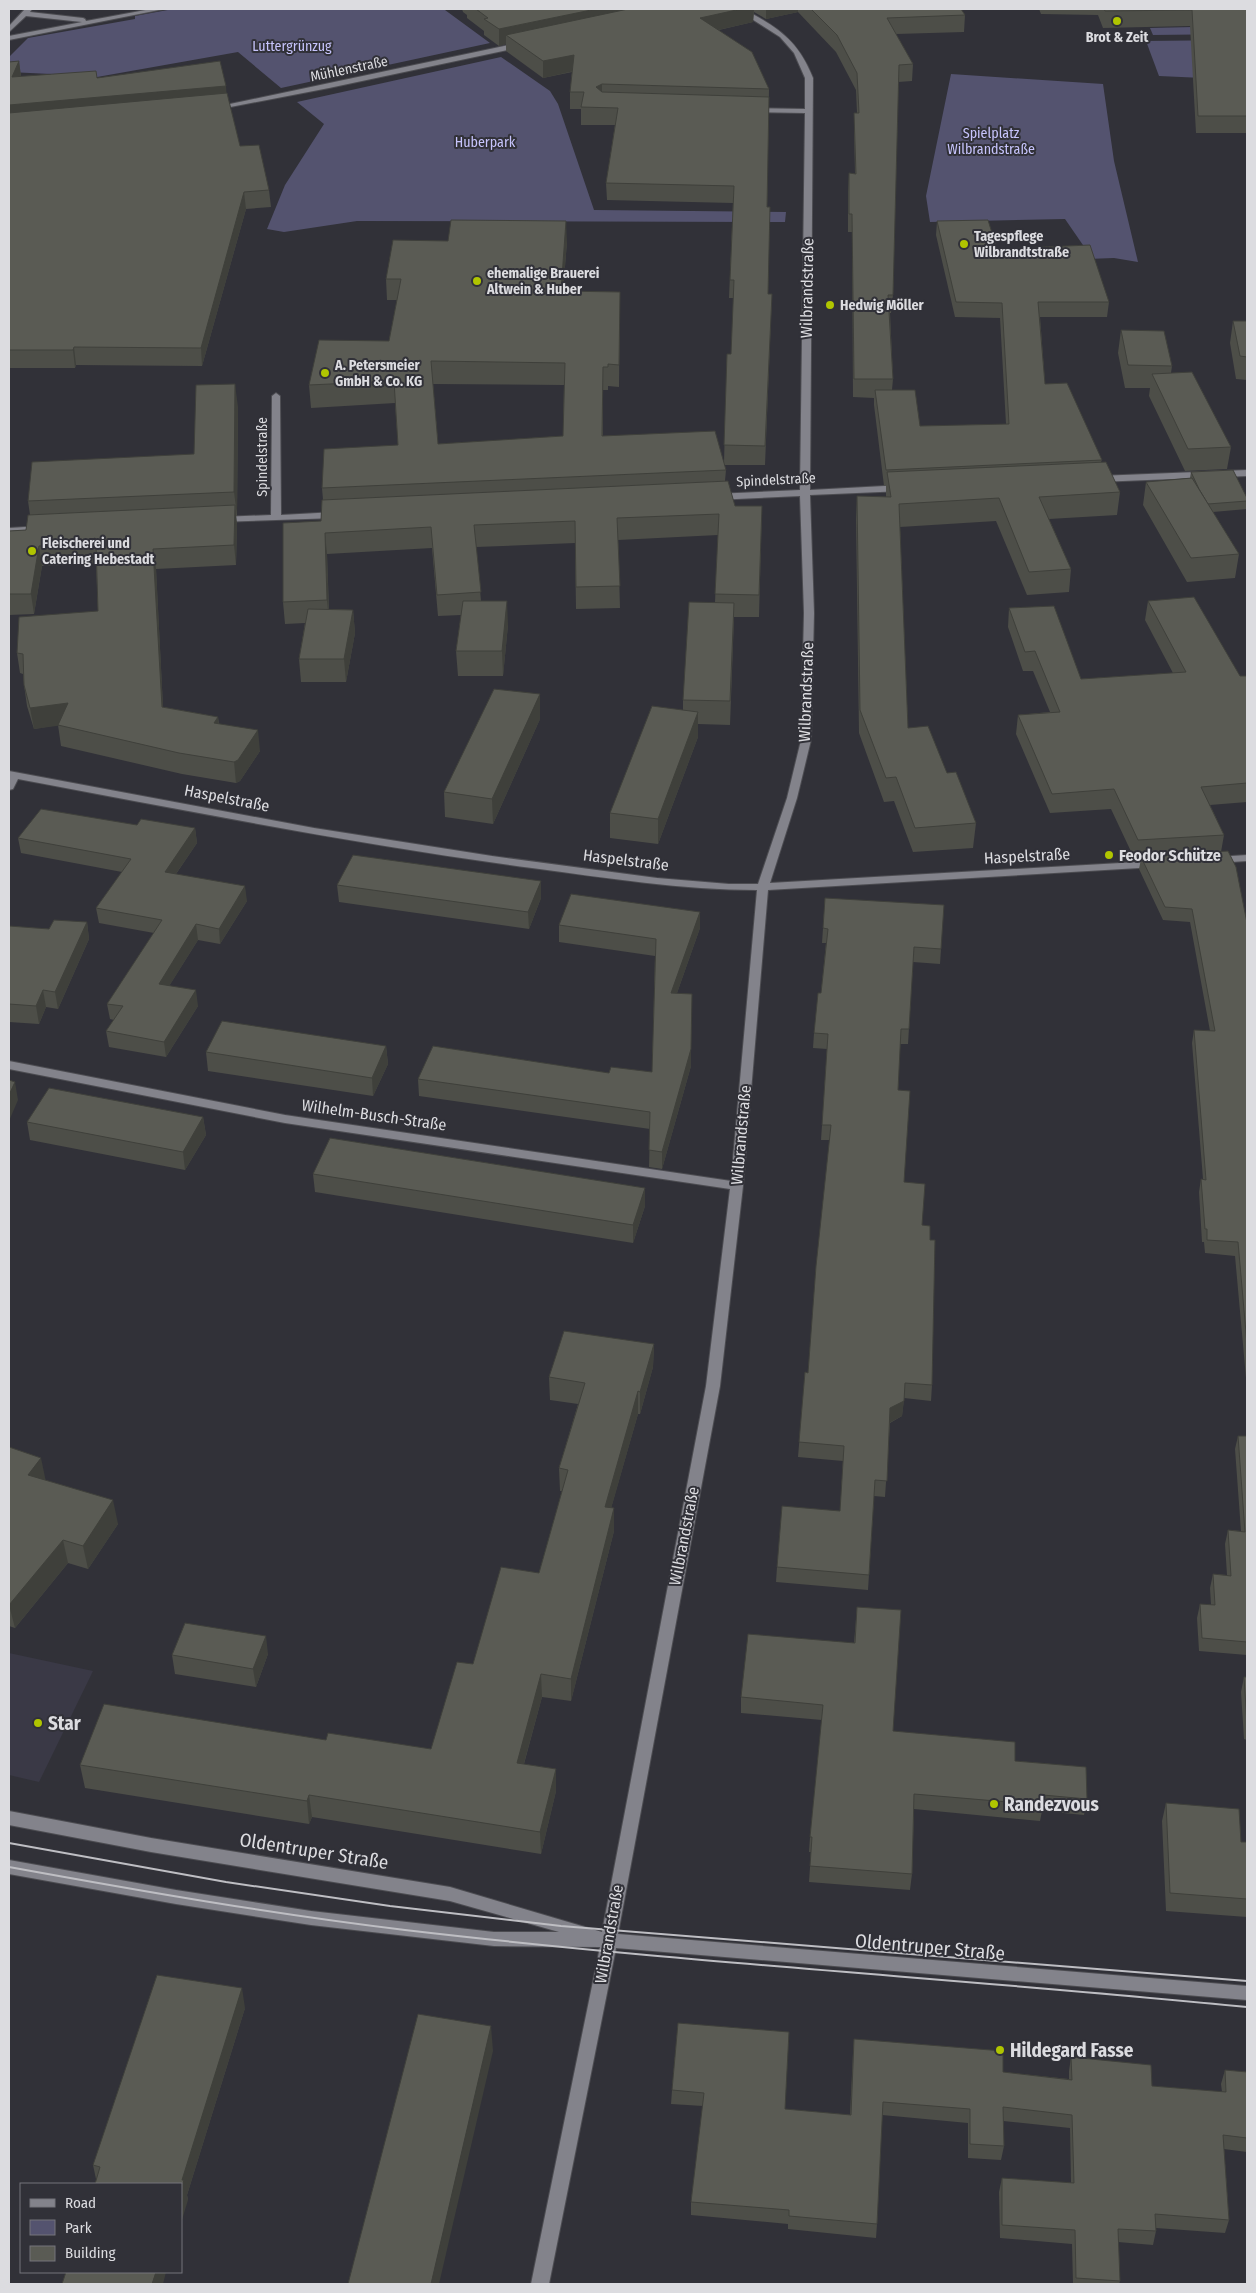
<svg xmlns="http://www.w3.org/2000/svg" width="1256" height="2293" viewBox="0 0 1256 2293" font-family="'Fira Sans Condensed',sans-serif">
<rect width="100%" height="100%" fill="#313138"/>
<polygon fill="#3a3946" points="9,1653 93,1671 39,1782 9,1775"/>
<g fill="#54536f">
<polygon points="173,9 449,9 445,10 490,43 281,88 238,52 52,85 51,74 9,72 9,57 28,38 135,19 135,16"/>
<polygon points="1236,26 1239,34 1153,35 1150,28"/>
<polygon points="1235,40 1247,80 1159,76 1146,41"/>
<polygon points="501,57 550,91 558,104 594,210 786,212 785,222 357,221 284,232 267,229 285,185 324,124 297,102"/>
<polygon points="951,74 1103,84 1114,161 1138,262 1114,258 1087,259 1085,248 1065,219 930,222 926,196"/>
</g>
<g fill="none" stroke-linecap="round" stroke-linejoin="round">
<g stroke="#4c4c51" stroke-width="2">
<g id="minor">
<polygon points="25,9 32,9 30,12 83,18 85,19 86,21 151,9 164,9 9,40 9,36 82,22 26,16 9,32 9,26"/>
<path d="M736,9H744C778,28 798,40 813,78L810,490L903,485L908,488L903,491L810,495L814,613L811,740L797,798L770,883L1156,861L1162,864L1156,867L768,890L743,1186L720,1386L618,1934L1247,1986V2000L616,1948L549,2284H531L600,1947L494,1946L311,1925L176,1904L9,1874V1860L176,1890L311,1911L494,1932H559L450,1901L151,1852L9,1825V1811L151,1838L450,1887L602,1932L706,1386L730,1189L285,1123L9,1069V1061L285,1115L731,1181L757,890C682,890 607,878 532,868C360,845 189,811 18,779L13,789L9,790V771L314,828L492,856L657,878L729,884H758L787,798L801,740L804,613L800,496L715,500L710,497L715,494L800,490L805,113L752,112L748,110L752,108L805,109V78L794,53L780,37Z"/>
<polygon points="523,42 527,44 526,46 329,88 215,110 211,108"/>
<polygon points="276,393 280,396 281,515 336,512 341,515 336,518 218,522 216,520 221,517 271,515 272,396"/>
<polygon points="1247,470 1247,476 1098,482 1093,479 1098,476"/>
<polygon points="41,526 46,529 44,531 9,534 9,528"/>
<polygon points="1247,855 1247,861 1216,863 1210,860 1216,857"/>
</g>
</g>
<use href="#minor" fill="#83838b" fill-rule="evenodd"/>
<g stroke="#bebec3" stroke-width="2">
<polyline points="9,1843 226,1882 390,1906 561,1926 1247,1981"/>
<path d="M9,1867C141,1891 272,1914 405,1930C685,1963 966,1979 1247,2007"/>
</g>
</g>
<g fill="#4d4e48" fill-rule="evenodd">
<path d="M462,9H961L965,15L964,32L896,34L913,64L912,81L898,82L893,295L891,313H890L893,379L892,390L920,426L1006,424L1000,318L955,317L936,235L937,221L1109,302L1107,317H1040L1045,384L1102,460L1101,462L1120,492L1117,515L1049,519L1071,569L1069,592L1027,595L996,521L900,527L908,728L947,773L976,823L973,848L913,852L894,801L884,802L859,733L856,519L857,496L886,497V485L884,486L874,405V398L853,397L852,232H848V191L849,173L855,174L854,130V113H857L856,90L836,52L798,12L766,19L754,12L753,22L719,30L769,89L767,207L768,294H772L765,465H724L726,470L725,481L735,506H762L759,617H734L730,725L698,724V737L658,844L610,838V813L683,710V700L715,602L718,535L618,540L620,608L576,609L575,543L476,547L481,601L508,625L503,676H458L456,651L461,615L438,616L432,548L327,554L329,609L353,610L355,633L346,682H301L299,659L305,623L285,624L283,602L321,521L323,500L322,488L398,445L395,403L311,408L309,385L389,341L397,300H387L386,279L567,242L563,291L620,292L619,387L608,386V390H603V436L724,462L727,354H731L734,298H729L733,203L607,200L606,183L615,125H581V109H570V92L572,72L543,78L506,51V44L499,46L484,35V31L467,18V15L463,12ZM433,384L564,385L563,436L438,444Z"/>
<polygon points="1039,9 1247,9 1247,133 1196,133 1190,26 1103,28 1098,15 1041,14"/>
<polygon points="19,61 21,76 97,78 226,86 226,93 240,146 269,190 271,207 246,209 202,366 76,365 75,368 9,368 9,62"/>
<polygon points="1233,321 1247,321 1247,380 1236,379 1230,343"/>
<polygon points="1121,330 1172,366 1171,373 1231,447 1227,469 1185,471 1149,396 1150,388 1125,388 1118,353"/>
<polygon points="238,407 237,516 236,516 237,525 236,565 156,569 163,707 218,717 219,724 260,751 240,781 236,783 182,774 61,746 58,725 34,729 27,706 24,685 23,674 20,673 17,653 98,611 96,564 42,566 34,614 9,615 9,531 26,530 30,515 28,501 194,454"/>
<polygon points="1191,472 1247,498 1247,509 1213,512 1239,554 1235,578 1187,582 1143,505 1146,482 1190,478"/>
<polygon points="1148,601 1240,676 1247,676 1247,802 1210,805 1224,835 1221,852 1247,923 1247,1389 1235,1256 1205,1253 1204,1242 1202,1242 1199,1192 1201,1179 1203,1179 1192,1043 1194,1030 1210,1031 1190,922 1163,920 1139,869 1141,859 1135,860 1111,809 1050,813 1016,734 1018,715 1050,712 1033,671 1023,671 1008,627 1009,608 1081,679 1173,673 1145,620"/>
<polygon points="540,719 493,824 445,817 444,792"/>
<polygon points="137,825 195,828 197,843 176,874 247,901 220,944 198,940 169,986 198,1006 166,1057 109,1047 106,1031 114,1020 110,1019 107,1004 154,933 99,923 96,908 122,872 21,853 18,838"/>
<polygon points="337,885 541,898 529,929 339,902"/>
<polygon points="825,898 941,949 940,964 913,962 908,1044 900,1044 898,1090 904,1182 922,1225 930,1240 932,1385 931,1401 904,1398 902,1416 890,1423 885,1497 874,1496 868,1590 776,1582 777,1567 840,1511 843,1461 798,1457 805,1372 808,1373 830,1140 821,1140 827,1049 813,1048 814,1033 821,993 826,943 822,943"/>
<polygon points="87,922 89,939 58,1009 46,1007 39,1024 9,1022 9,926 49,929"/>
<polygon points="559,925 700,928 677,993 691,1066 662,1169 649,1167 650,1129 419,1096 418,1079 652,1072 655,956 559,942"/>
<polygon points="386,1046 388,1064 373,1096 208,1071 206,1052"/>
<polygon points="203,1117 206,1135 185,1170 30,1140 27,1122"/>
<polygon points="313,1174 645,1206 633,1243 315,1192"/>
<polygon points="654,1344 653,1367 640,1414 638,1414 611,1508 614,1531 571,1701 542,1697 524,1764 556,1769 556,1791 541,1854 312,1817 309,1824 85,1788 80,1765 326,1740 431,1749 473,1664 539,1573 562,1491 560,1491 559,1468 578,1404 550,1400 549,1377"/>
<polygon points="1238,1436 1247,1436 1247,1655 1199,1651 1197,1618 1200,1604 1211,1605 1210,1588 1213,1574 1227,1575 1225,1544 1228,1530 1241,1531 1235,1449"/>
<polygon points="9,1447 45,1480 118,1524 88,1569 68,1563 15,1628 9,1626"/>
<polygon points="857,1607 893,1731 1015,1761 1087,1799 1084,1815 1042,1811 1040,1821 914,1809 912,1874 910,1890 809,1882 811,1852 809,1852 810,1837 822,1720 741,1713 741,1697 854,1643"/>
<polygon points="268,1654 256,1687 175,1674 172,1655"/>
<polygon points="1244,1677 1247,1677 1247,1740 1244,1739 1241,1692"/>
<polygon points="1166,1803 1241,1842 1247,1842 1247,1917 1166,1911 1162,1821"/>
<polygon points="245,2008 187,2195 188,2200 96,2179 93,2165"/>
<polygon points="678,2023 785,2109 850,2115 853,2053 854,2039 1003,2072 1069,2079 1069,2071 1071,2057 1152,2086 1222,2092 1221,2084 1225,2070 1247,2072 1247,2152 1224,2149 1229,2220 1225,2233 1156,2228 1156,2231 1153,2245 1118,2242 1120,2281 1119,2284 1073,2284 1072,2244 1000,2238 999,2192 1002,2178 1071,2183 1070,2128 1003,2121 1004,2146 1001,2160 968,2158 968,2123 882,2115 877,2224 876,2238 788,2229 788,2224 691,2215 691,2202 703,2106 671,2104 672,2090"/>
</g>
<g fill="#3f403b">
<polygon points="596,9 673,9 506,35 506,44 499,46 499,29"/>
<polygon points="741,9 754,9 753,22 700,34 700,18"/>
<polygon points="766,9 798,9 798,12 766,19"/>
<polygon points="574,55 574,71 543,78 543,61"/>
<polygon points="19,61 21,77 12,77"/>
<polygon points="602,84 602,101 596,87"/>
<polygon points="226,86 227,102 9,121 9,105"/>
<polygon points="244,192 246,209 202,366 201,348"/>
<polygon points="566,221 567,242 561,313 561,291"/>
<polygon points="74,347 76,365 75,368 73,350"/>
<polygon points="235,384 238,407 237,516 234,492"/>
<polygon points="235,505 237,525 236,565 234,545"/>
<polygon points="325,533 327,554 329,622 327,600"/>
<polygon points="39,546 42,566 34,614 31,594"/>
<polygon points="153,549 156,569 164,727 162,707"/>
<polygon points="507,601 508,625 503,676 502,651"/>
<polygon points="353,610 355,633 346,682 344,659"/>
<polygon points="540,694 540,719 493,824 492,799"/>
<polygon points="68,703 71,724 34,729 30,708"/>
<polygon points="698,712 698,737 658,844 658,819"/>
<polygon points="218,717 220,738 214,723"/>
<polygon points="258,730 260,751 240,781 236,783 234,762"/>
<polygon points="195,828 197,843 167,887 165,872"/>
<polygon points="541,881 541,898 529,929 528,912"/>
<polygon points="245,886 247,901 220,944 219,929"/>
<polygon points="700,912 700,928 671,1010 671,993"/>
<polygon points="87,922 89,939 58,1009 55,992"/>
<polygon points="196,924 198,940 161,999 159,984"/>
<polygon points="43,990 46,1007 39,1024 36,1006"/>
<polygon points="196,990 198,1006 166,1057 164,1042"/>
<polygon points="386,1046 388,1064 373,1096 372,1078"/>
<polygon points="691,1049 691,1066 662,1169 662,1152"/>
<polygon points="15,1082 18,1100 9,1121 9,1095"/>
<polygon points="203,1117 206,1135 185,1170 183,1152"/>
<polygon points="645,1188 645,1206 633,1243 633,1225"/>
<polygon points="654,1344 653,1367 640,1414 640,1392"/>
<polygon points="638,1391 638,1414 605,1530 605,1507"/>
<polygon points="904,1401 902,1416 889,1423 890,1408"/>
<polygon points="41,1458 46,1482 28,1475"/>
<polygon points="113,1500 118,1524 88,1569 83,1546"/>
<polygon points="614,1508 614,1531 571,1701 571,1679"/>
<polygon points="63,1540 68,1563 15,1628 9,1605"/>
<polygon points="266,1636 268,1654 256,1687 253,1669"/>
<polygon points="541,1674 542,1697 518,1785 517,1763"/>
<polygon points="556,1769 556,1791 541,1854 540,1832"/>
<polygon points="309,1795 312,1817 309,1824 307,1801"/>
<polygon points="242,1988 245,2008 187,2195 188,2200 181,2223 182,2180"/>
<polygon points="491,2026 493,2051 439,2284 431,2284"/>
<polygon points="156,2272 166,2272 163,2284 152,2284"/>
</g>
<g fill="#5a5b54" stroke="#3f403b" fill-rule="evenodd">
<polygon points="476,9 596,9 499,29 484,19 488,18"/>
<polygon points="628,9 741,9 700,18 752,52 769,89 602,84 596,87 602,92 769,97 767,207 770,207 768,294 772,294 765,446 724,445 727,354 731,354 734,280 730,280 734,186 606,183 618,108 581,107 584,92 570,92 574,55 543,61 506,35"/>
<polygon points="811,9 961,9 965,15 887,18 913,64 899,65 893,295 888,295 893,379 854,379 852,214 849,214 849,173 856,174 854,113 859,113 857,73 837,35"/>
<polygon points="1104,9 1247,9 1247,116 1198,116 1192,10 1105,11"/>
<polygon points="19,61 12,77 96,71 97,78 220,61 226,86 9,105 9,62"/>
<polygon points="227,93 240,146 259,145 269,190 244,192 201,348 74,347 73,350 9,350 9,113"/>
<path d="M451,220L566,221L561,291L620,292L619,365L608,364V367H603L602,436L715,431L726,470L322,488L324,449L398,445L394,381L309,385L319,340L389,341L401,279H386L393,240L448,241ZM431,361L565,363L563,436L438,444Z"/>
<polygon points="988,220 997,249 1090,245 1109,302 1038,302 1045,384 1067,383 1102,460 886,470 875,390 915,390 920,426 1009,424 1002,303 956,302 937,221"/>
<polygon points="1233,321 1247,321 1247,357 1240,356"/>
<polygon points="1121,330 1164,331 1172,366 1128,365"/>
<polygon points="1192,372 1231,447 1188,449 1152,374"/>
<polygon points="235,384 234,492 28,501 32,462 194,454 196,385"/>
<polygon points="1106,462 1120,492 1039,497 1071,569 1029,572 999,498 899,504 908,728 928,726 947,773 956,772 976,823 915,828 896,777 886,778 860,710 857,496 891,497 887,472"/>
<polygon points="1233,470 1247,498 1247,501 1208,504 1199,489 1191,472"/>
<polygon points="1192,478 1239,554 1191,558 1146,482"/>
<polygon points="728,481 735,506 762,506 759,595 715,594 719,514 617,518 620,586 576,587 575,521 474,525 481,592 437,595 431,527 325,533 327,600 283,602 283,523 321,521 322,500"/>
<polygon points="235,505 234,545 153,549 162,707 218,717 214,723 258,730 238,760 234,762 179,753 58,725 68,703 30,708 24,685 23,654 17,653 19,617 98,611 96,544 39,546 31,594 9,594 9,531 26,530 28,515"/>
<polygon points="1194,597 1240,676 1247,676 1247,783 1201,787 1224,835 1138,840 1114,789 1052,794 1018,715 1060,712 1035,651 1025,652 1009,608 1054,606 1081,679 1186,672 1148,601"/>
<polygon points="463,601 507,601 502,651 456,651"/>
<polygon points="689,602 734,603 730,701 683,700"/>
<polygon points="308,609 353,610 344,659 299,659"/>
<polygon points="494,689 540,694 492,799 444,792"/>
<polygon points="652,706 698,712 658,819 610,813"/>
<polygon points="41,809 137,825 141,819 195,828 165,872 245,886 219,929 196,924 159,984 196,990 164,1042 106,1031 123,1006 107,1004 162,920 96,908 131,859 18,838"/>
<polygon points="1228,851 1236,867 1247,923 1247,1344 1238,1242 1207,1240 1207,1229 1205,1229 1201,1179 1206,1180 1194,1030 1215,1031 1192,909 1165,907 1141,857"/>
<polygon points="353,855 541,881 528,912 337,885"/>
<polygon points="571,894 700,912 671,993 692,994 691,1049 662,1152 649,1150 650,1112 418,1079 433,1046 609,1073 611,1067 652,1072 656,939 559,925"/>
<polygon points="825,898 944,905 941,949 914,947 909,1029 901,1029 898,1090 910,1091 904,1182 925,1184 922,1225 930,1226 930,1240 935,1240 932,1385 905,1383 904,1401 890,1408 887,1481 875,1480 869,1575 777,1567 782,1506 840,1511 844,1446 799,1442 805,1372 808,1373 816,1266 831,1125 822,1125 828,1034 814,1033 818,993 821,993 828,929 823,928"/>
<polygon points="54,920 87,922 55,992 43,990 36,1006 9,1004 9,926 49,929"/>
<polygon points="222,1021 386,1046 372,1078 206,1052"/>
<polygon points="9,1080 15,1082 9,1095"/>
<polygon points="49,1088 203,1117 183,1152 27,1122"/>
<polygon points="330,1138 645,1188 633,1225 313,1174"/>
<polygon points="564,1331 654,1344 640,1392 638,1391 605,1507 614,1508 571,1679 541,1674 517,1763 556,1769 540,1832 309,1795 307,1801 80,1765 104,1704 326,1740 328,1733 431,1749 457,1662 473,1664 501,1567 539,1573 568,1470 559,1468 585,1383 549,1377"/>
<polygon points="1238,1436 1247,1436 1247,1642 1202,1638 1200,1604 1215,1605 1213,1574 1231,1576 1228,1530 1245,1532"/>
<polygon points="9,1447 41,1458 28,1475 113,1500 83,1546 63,1540 9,1605"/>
<polygon points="857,1607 901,1610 893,1731 1015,1742 1015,1761 1086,1767 1087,1799 1043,1795 1043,1805 914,1794 912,1874 810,1866 812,1837 810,1837 823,1705 741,1697 748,1634 855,1643"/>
<polygon points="185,1623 266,1636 253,1669 172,1655"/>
<polygon points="1244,1677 1247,1677 1247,1724"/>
<polygon points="1166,1803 1239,1809 1241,1842 1247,1842 1247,1899 1170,1893"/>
<polygon points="157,1975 242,1988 182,2180 184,2180 181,2190 181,2184 95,2184 100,2167 93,2165"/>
<polygon points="418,2014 491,2026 431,2284 348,2284"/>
<polygon points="678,2023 789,2032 785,2109 851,2115 854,2039 1003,2051 1003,2072 1072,2080 1071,2057 1151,2065 1152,2086 1226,2092 1225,2070 1247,2072 1247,2138 1223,2135 1229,2220 1155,2214 1156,2231 1118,2229 1120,2281 1076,2278 1075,2230 1002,2225 1002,2178 1074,2183 1072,2115 1003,2107 1004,2146 970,2144 970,2109 883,2102 877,2224 789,2216 789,2210 691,2202 704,2093 672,2090"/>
<polygon points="66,2272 156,2272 152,2284 62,2284"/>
</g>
<g fill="#b0c500" stroke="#313138" stroke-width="2">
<circle cx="1117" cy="21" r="5"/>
<circle cx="964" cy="244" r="5"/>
<circle cx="477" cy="281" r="5"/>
<circle cx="830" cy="305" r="5"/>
<circle cx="325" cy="373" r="5"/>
<circle cx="32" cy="551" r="5"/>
<circle cx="1109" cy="855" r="5"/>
<circle cx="38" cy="1723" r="5"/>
<circle cx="994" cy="1804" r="5"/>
<circle cx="1000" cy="2050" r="5"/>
</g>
<g text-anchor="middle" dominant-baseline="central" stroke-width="4" stroke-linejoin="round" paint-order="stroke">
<g font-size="14" font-weight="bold" fill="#dcdce0" stroke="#313138" text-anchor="start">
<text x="1117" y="37" text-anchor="middle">Brot &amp; Zeit</text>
<text x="974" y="236">Tagespflege<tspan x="974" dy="16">Wilbrandtstraße</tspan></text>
<text x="487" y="273">ehemalige Brauerei<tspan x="487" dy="16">Altwein &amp; Huber</tspan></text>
<text x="840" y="305">Hedwig Möller</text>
<text x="335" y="365">A. Petersmeier<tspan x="335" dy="16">GmbH &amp; Co. KG</tspan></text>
<text x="42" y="543">Fleischerei und<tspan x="42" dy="16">Catering Hebestadt</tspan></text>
</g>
<g font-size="14" fill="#c7c4fc" stroke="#313138">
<text x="292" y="46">Luttergrünzug</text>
<text x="991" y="133">Spielplatz<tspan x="991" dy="16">Wilbrandstraße</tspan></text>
<text x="485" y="142">Huberpark</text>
</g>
<g font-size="14" fill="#dcdce0" stroke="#313138">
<text transform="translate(349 69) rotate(-12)">Mühlenstraße</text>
<text transform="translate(262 457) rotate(-90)">Spindelstraße</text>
<text transform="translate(776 480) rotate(-3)">Spindelstraße</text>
</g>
<g font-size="16" fill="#dcdce0" stroke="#313138">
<text transform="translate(807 288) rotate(-89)">Wilbrandstraße</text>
<text transform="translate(806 692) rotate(-88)">Wilbrandstraße</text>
<text transform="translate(227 798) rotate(11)">Haspelstraße</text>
<text transform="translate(1027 856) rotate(-3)">Haspelstraße</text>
<text transform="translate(626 860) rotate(7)">Haspelstraße</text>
<text transform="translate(374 1115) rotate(8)">Wilhelm-Busch-Straße</text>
<text transform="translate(741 1135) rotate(-85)">Wilbrandstraße</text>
<text transform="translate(684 1536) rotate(-79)">Wilbrandstraße</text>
<text transform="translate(609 1934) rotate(-80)">Wilbrandstraße</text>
</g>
<g font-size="16" font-weight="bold" fill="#dcdce0" stroke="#313138" text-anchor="start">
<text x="1119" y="855">Feodor Schütze</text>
</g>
<g font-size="19" font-weight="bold" fill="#dcdce0" stroke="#313138" text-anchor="start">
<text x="48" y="1723">Star</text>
<text x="1004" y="1804">Randezvous</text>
<text x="1010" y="2050">Hildegard Fasse</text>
</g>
<g font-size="19" fill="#dcdce0" stroke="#313138">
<text transform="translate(314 1851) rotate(9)">Oldentruper Straße</text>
<text transform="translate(930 1947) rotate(5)">Oldentruper Straße</text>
</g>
</g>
<rect width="1256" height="2293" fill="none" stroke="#dcdce0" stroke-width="20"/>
<rect x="20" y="2183" width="162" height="90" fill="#313138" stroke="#75757b"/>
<rect x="30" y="2199" width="25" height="8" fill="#83838b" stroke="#75757b"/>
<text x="65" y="2208" font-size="15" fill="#dcdce0">Road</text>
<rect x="30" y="2220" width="25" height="15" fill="#54536f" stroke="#75757b"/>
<text x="65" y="2233" font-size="15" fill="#dcdce0">Park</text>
<rect x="30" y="2246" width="25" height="15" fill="#5a5b54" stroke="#75757b"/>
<text x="65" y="2258" font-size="15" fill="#dcdce0">Building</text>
</svg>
